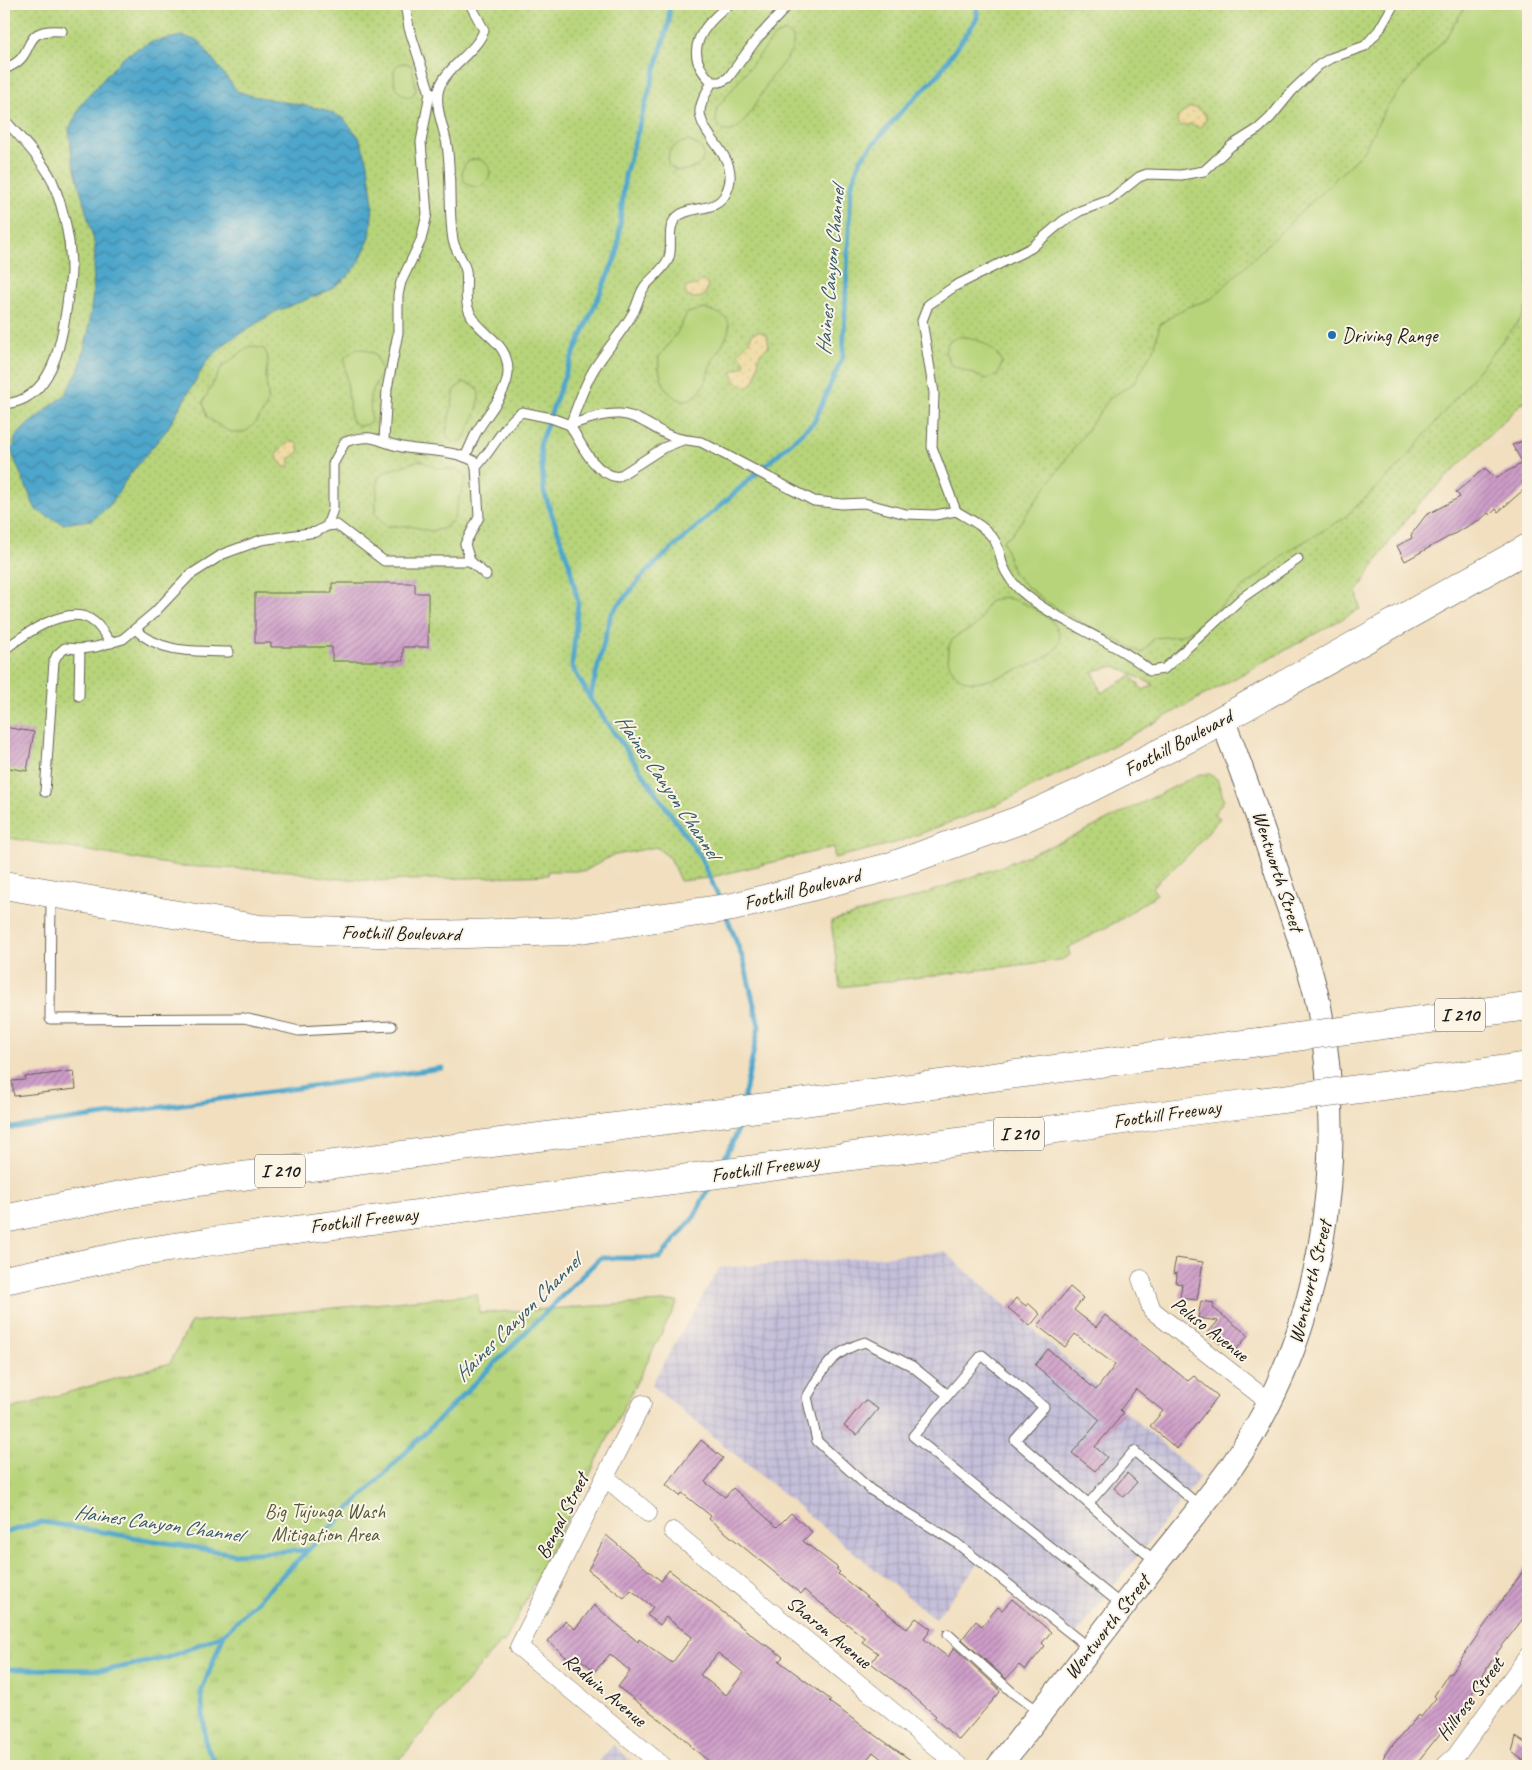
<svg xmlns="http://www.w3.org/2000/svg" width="1532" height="1770" viewBox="0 0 1532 1770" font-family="Caveat,sans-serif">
<defs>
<pattern id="industrial-grid" width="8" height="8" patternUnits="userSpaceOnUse" patternTransform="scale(1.25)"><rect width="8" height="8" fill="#c5c0da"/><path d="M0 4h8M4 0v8" fill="none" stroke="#a9a4ba"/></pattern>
<pattern id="grass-dots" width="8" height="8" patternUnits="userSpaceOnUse" patternTransform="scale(1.25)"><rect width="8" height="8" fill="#b7d47a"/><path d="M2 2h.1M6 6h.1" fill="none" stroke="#9db569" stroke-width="1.8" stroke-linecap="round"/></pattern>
<pattern id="sand-dots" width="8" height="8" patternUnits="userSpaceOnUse" patternTransform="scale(1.25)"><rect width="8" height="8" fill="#eeda9e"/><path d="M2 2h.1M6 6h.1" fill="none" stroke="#ccba88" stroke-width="1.8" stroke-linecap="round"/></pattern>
<pattern id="park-tufts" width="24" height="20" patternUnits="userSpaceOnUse" patternTransform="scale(1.25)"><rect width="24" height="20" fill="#b7d47a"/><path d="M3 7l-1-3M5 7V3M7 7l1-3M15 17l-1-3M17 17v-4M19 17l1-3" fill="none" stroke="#9db569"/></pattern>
<pattern id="water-waves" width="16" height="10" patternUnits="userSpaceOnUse" patternTransform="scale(1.25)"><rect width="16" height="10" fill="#4ea6cb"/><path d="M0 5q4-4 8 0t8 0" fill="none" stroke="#4086a4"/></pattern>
<pattern id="building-hatch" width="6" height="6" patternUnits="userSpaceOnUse" patternTransform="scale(1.25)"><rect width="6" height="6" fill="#ce9ec9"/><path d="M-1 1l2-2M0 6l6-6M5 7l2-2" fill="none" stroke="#a680a2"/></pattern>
</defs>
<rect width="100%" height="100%" fill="#fcf5e5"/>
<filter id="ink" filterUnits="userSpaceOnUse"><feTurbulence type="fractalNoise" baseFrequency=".02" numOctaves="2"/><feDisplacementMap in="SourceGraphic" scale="10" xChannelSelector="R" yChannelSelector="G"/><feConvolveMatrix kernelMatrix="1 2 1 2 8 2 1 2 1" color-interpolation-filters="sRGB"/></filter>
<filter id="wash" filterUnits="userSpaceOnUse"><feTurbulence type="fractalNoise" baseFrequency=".0096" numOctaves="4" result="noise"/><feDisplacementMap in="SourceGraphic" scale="20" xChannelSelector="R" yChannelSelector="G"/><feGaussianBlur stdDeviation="1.12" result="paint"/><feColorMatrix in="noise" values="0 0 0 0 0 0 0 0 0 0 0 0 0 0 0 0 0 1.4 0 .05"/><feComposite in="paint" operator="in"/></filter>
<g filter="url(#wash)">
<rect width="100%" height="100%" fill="#f1dfc0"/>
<g fill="url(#industrial-grid)">
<polygon points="945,1252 1200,1477 1071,1640 981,1560 935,1619 651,1385 719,1268"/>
<polygon points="613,1745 637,1766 595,1766"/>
</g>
<g fill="url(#grass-dots)" stroke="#6a784b" fill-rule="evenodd">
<path d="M4,4H1528V397L1415,508L1383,551L1357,592L1360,609L1094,756L996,805L895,843L834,858V847L708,878L680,881L670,858L656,847L611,856L585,871H548V875L385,881L329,878L290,871L179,866L4,837ZM1115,666L1154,685L1143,690L1131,676L1101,693L1093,671Z"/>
<polygon points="1200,774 1210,774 1217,779 1224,800 1214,814 1220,818 1189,854 1152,887 1157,894 1118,921 1068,948 1070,955 1061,960 840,987 831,921 913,898 997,868 1077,835"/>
</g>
<g fill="url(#sand-dots)" stroke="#857b5d">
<polygon points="1190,107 1196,108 1205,114 1206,120 1200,127 1190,124 1182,126 1177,123 1178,117"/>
<path d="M702,280L708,285L705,295C700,299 691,299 686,295L685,287L697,285Z"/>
<path d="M759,331L767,335L769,346L760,353C756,365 760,398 735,381L732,372L744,366L745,361L738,353L749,342L752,334Z"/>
<polygon points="290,441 297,443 300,450 297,454 290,458 289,467 284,467 277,458 277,452"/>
</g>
<polygon fill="url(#park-tufts)" stroke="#6a784b" points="477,1294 480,1313 678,1301 504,1643 501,1642 394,1766 4,1766 4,1411 170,1363 191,1322"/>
<g fill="#b7d47a" stroke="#6a784b">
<polygon points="1467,4 1528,4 1528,303 1522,317 1403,462 1344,518 1290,550 1190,631 1179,636 1154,638 1142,653 1081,622 1048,603 1023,583 1013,572 1003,540 1012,534 1110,398 1134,383 1155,346 1160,324 1185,308 1211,299 1363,152 1387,106 1446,37"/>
<path d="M785,31L793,37C797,51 777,69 770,79C760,93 736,154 716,122L717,108L775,36Z"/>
<path d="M406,63L412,66L416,89L413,96L409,97C396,95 392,80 395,68L399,64Z"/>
<path d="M688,141L700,146C712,163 690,173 675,170L668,164L669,151L679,143Z"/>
<circle cx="476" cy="173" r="14"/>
<path d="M703,309C746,317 726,336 713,360C707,371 707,386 697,395C673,413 656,378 659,357L677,333L687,313Z"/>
<path d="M957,337C974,335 995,346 1002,363L998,375L986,379L951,365L945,352L948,342Z"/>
<path d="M250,346L264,349C272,360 265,368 266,379C266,385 268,392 268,398C268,406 263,412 258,419C241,443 228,432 207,417L203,402L222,367Z"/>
<polygon points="356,349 364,349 375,354 381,369 381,374 370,395 371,420 368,424 359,426 351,420 345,365 345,357"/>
<path d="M464,382L477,387C484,403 471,425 463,439L455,443L448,438L446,432L455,389Z"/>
<polygon points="420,460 436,468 457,470 465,476 465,482 458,501 454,519 443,529 430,531 410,526 385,526 375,514 378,478 387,471"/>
<path d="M1003,597C1018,600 1042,610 1053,623C1075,650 1036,663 1017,670C996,678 964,694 950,666C947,659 947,651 950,644C955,632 968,633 976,625C983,618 983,609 989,602Z"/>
</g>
<polygon fill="url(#water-waves)" stroke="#356174" points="182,36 199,41 237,91 253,96 323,109 343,118 359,137 368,163 373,205 370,238 357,266 345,279 328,291 275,312 227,342 207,361 166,431 130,474 110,505 92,520 63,524 36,510 13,456 15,438 27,425 65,395 79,369 88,334 93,292 95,245 72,158 69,129 82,103 123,57 150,42"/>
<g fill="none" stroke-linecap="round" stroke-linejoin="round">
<g stroke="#4ea6cb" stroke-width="5">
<polyline points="669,4 669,22 625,175 617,254 567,369 540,444 544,492 569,563 578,602 572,666 590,698 700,856 720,900"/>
<polyline points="4,452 14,449"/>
<polyline points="590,698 611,614 646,572 814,422 843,356 851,187 860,160 900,113 937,76 977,18 977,4"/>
<polyline points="727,917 744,962 759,1026 743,1102"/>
<polyline points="4,1129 442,1068"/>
<polyline points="721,1165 736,1135 739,1120"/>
<polyline points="4,1533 42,1522 234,1554 308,1550"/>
<polyline points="4,1669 107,1670 167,1658 224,1634 600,1258 660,1258 694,1217 711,1184"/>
<polyline points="217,1766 206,1745 201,1692 224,1634"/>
</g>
</g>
<g id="blocks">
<g fill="url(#building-hatch)" fill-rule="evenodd">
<polygon points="1528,439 1528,486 1498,512 1496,509 1490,515 1488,513 1481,519 1405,561 1397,546 1412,538 1411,535 1426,515 1460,497 1456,492 1485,468 1495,478 1523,463 1512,445"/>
<polygon points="332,583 415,583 415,593 428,593 428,647 403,647 403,661 332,661 332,647 271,647 271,643 255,643 255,593 332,593"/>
<polygon points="4,727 34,732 27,771 4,767"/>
<polygon points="74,1071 76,1089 14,1096 12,1081 25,1080 25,1077"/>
<polygon points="1176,1258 1203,1262 1197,1300 1180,1298 1182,1284 1176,1283 1177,1274 1173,1273"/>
<polygon points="1070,1287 1083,1298 1074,1310 1096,1327 1105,1315 1188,1381 1194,1376 1218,1396 1177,1449 1150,1426 1163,1411 1136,1389 1120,1410 1124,1413 1095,1447 1107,1457 1095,1471 1072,1453 1100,1420 1035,1365 1048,1349 1096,1390 1115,1365 1075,1334 1065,1347 1038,1326"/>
<polygon points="1016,1298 1026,1306 1028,1303 1040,1314 1030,1326 1008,1308"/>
<polygon points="1201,1301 1214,1303 1213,1308 1248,1335 1235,1352 1222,1341 1220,1344 1207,1334 1218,1321 1198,1318"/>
<polygon points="865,1400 878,1409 857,1435 844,1426"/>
<polygon points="701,1440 723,1458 705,1482 725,1497 733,1488 777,1527 791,1513 812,1532 803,1541 838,1568 836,1569 840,1572 838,1574 907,1629 916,1618 931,1629 924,1639 948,1657 954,1648 998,1688 1000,1692 959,1740 934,1718 936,1716 906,1690 871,1663 878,1653 862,1642 865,1638 804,1590 801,1594 709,1519 711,1516 682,1493 680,1496 666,1485"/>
<polygon points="1127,1473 1137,1482 1124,1497 1114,1488"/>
<path d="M606,1535L661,1581L669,1570L766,1646L767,1645L783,1657L779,1661L831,1700L829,1702L919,1766H890L873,1752L862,1766H715L690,1746L691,1745L675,1731L618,1687L630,1671L610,1654L595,1671L579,1658L574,1664L548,1641L565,1621L575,1629L594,1605L638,1642L639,1639L672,1663L692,1637L666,1617L660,1625L647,1615L653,1607L631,1590L624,1598L588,1570ZM718,1653L744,1673L726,1695L700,1675Z"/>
<polygon points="1528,1564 1528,1612 1496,1654 1469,1698 1473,1701 1467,1711 1456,1714 1414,1766 1393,1766 1383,1759 1385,1754 1419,1715 1421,1717 1436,1698 1434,1696 1448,1674 1451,1673"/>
<polygon points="1012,1599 1051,1632 1042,1643 1045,1646 1025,1670 1019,1665 1006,1679 962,1639 976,1621 982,1626 998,1607 1002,1610"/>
<polygon points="1516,1737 1528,1745 1524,1761 1512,1752"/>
</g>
</g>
</g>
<g filter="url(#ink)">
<use href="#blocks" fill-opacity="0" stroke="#676055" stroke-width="1"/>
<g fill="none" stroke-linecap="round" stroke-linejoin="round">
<g stroke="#676055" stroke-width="11">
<g id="lane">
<path d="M730,4C703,25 680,52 712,82H720L728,78L756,40L789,4"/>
<path d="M4,69C41,56 16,27 62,31"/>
<path d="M4,119C18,135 48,166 54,185C64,211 71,242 71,270C71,281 68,293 67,304C62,342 52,401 4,404"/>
<polyline points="384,440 387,389 398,333 398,295 401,282 421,240 427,214 421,142 430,93 409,28 405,4"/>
<path d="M683,440L663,448L618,477C594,474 581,444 570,425C578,405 584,384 596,366C608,348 622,332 633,313C638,304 639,294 645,286C652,278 660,272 666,263C676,250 664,229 677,217C691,204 716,214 726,193C743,158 703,141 700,113C699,104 708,90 712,82"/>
<path d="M465,457C469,449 472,441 476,433C486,415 507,394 508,373C509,338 477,336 468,308C464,296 468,283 466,271C464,260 455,251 453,240C448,209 452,176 447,145C444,128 436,112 438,93C442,68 476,54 484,30L470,4"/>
<polyline points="956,511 932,447 934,393 922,321 928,305 955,286 1031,248 1063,221 1080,211 1110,200 1139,177 1147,174 1181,175 1204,171 1231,146 1258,129 1270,118 1292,91 1319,65 1331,58 1365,46 1379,30 1394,4"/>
<path d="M327,526L333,509V464L345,442C376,432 376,442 402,447C426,452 451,449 474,461L476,467"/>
<path d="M470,561L465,544L479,517L476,467C491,452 506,421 522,412L551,418L570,425C586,420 602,413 620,414C637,415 651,427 666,434C678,440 689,440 701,442L814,501L842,504L864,503L906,514L935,515L956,511C969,519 984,526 993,538C999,546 1000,554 1002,563C1007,577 1015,587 1027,596C1065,626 1114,640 1150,671L1164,669L1243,597L1298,559"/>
<path d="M135,629C161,654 195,651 229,652"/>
<path d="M4,650C23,635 70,601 94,622C101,627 106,637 111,643"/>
<polyline points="79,696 80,649 96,647 123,639 154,613 190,575 223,554 261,540 316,532 327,526 337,525 384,561 470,561 486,575"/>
<polyline points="45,792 54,661 57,655 65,648 80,649"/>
<polyline points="51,896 50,1019 244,1018 299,1031 392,1026"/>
<path d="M948,1395L912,1366L865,1342C831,1352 824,1368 807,1397L817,1441L871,1490L955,1542L1089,1648"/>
<polyline points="1089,1503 1134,1451 1200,1506"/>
<polyline points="1123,1606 913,1436 982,1355 1044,1407 1015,1440 1156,1562"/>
<polyline points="948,1634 1013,1693 1040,1712"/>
</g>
</g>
<g stroke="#676055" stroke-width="19">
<g id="street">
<polyline points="1141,1279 1152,1310 1269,1402"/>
<polyline points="642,1404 519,1647 663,1766"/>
<polyline points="605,1477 648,1513"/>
<polyline points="673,1531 959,1766"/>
<polyline points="1445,1766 1456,1756 1528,1656"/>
</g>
</g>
<g stroke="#676055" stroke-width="26">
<path id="secondary" d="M999,1766C1053,1697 1107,1628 1160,1558C1184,1528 1209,1498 1232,1466C1323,1334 1348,1163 1319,1007C1310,965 1295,925 1281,884C1262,828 1244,774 1222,719"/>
</g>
<g stroke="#676055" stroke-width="29">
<polyline id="primary" points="4,885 260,929 435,935 567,931 733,907 889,867 1017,821 1082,792 1191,737 1528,548"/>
</g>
<g stroke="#676055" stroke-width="29">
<g id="highway">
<polyline points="1391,1024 1528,1006"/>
<polyline points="1405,1083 1528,1066"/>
<polyline points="4,1219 126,1194 197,1182 1259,1042"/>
<polyline points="4,1280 136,1253 206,1242 1259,1102"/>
</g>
</g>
<use href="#lane" stroke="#fff" stroke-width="9"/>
<use href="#street" stroke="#fff" stroke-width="18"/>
<use href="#secondary" stroke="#fff" stroke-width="24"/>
<use href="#primary" stroke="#fff" stroke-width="28"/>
<use href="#highway" stroke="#fff" stroke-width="28"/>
<g stroke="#676055" stroke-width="29" stroke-linecap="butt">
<g id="highway-bridge">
<polyline points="1259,1042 1391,1024"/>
<polyline points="1259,1102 1405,1083"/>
</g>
</g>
<use href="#highway-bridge" stroke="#fff" stroke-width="28"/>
</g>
</g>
<circle fill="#1f6fb2" stroke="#fcf5e5" stroke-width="2" cx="1332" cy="335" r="5"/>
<g text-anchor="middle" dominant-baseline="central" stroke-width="4" stroke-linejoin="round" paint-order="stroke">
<g fill="#fcf5e5" stroke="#5f5d58" stroke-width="1">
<rect x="1435" y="998.5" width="50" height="33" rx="4"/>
<rect x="994" y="1117.5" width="50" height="33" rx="4"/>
<rect x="255" y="1154.5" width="50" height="33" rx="4"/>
</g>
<g font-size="19" font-weight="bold" fill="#1c1c1c">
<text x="1460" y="1015">I 210</text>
<text x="1019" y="1134">I 210</text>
<text x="280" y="1171">I 210</text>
</g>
<g font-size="20" fill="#1c1c1c" stroke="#fcf5e5" text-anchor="start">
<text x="1342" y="335">Driving Range</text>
</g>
<g font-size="20" fill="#1c1c1c" stroke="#fcf5e5">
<text transform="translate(1178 743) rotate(-28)">Foothill Boulevard</text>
<text transform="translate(1278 871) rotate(72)">Wentworth Street</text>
<text transform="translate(802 889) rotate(-14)">Foothill Boulevard</text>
<text transform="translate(401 933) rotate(1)">Foothill Boulevard</text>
<text transform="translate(1167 1114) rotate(-8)">Foothill Freeway</text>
<text transform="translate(765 1168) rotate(-8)">Foothill Freeway</text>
<text transform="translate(364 1220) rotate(-7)">Foothill Freeway</text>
<text transform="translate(1310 1282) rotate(-76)">Wentworth Street</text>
<text transform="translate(1210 1329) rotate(38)">Peluso Avenue</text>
<text transform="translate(562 1516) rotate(-63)">Bengal Street</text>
<text transform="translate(1107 1627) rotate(-52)">Wentworth Street</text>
<text transform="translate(829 1632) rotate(39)">Sharon Avenue</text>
<text transform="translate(605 1690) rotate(40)">Radwin Avenue</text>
<text transform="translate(1470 1699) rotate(-53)">Hillrose Street</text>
</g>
<g font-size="20" fill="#525c3d" stroke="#fcf5e5">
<text x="325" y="1511">Big Tujunga Wash<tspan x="325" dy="23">Mitigation Area</tspan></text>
</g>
<g font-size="21" font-style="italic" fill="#325a6b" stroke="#fcf5e5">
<text transform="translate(830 271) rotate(-85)">Haines Canyon Channel</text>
<text transform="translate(668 786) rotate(56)">Haines Canyon Channel</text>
<text transform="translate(517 1318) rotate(-45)">Haines Canyon Channel</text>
<text transform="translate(158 1523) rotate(8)">Haines Canyon Channel</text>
</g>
</g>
<rect width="1532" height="1770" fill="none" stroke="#fcf5e5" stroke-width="20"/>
</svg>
